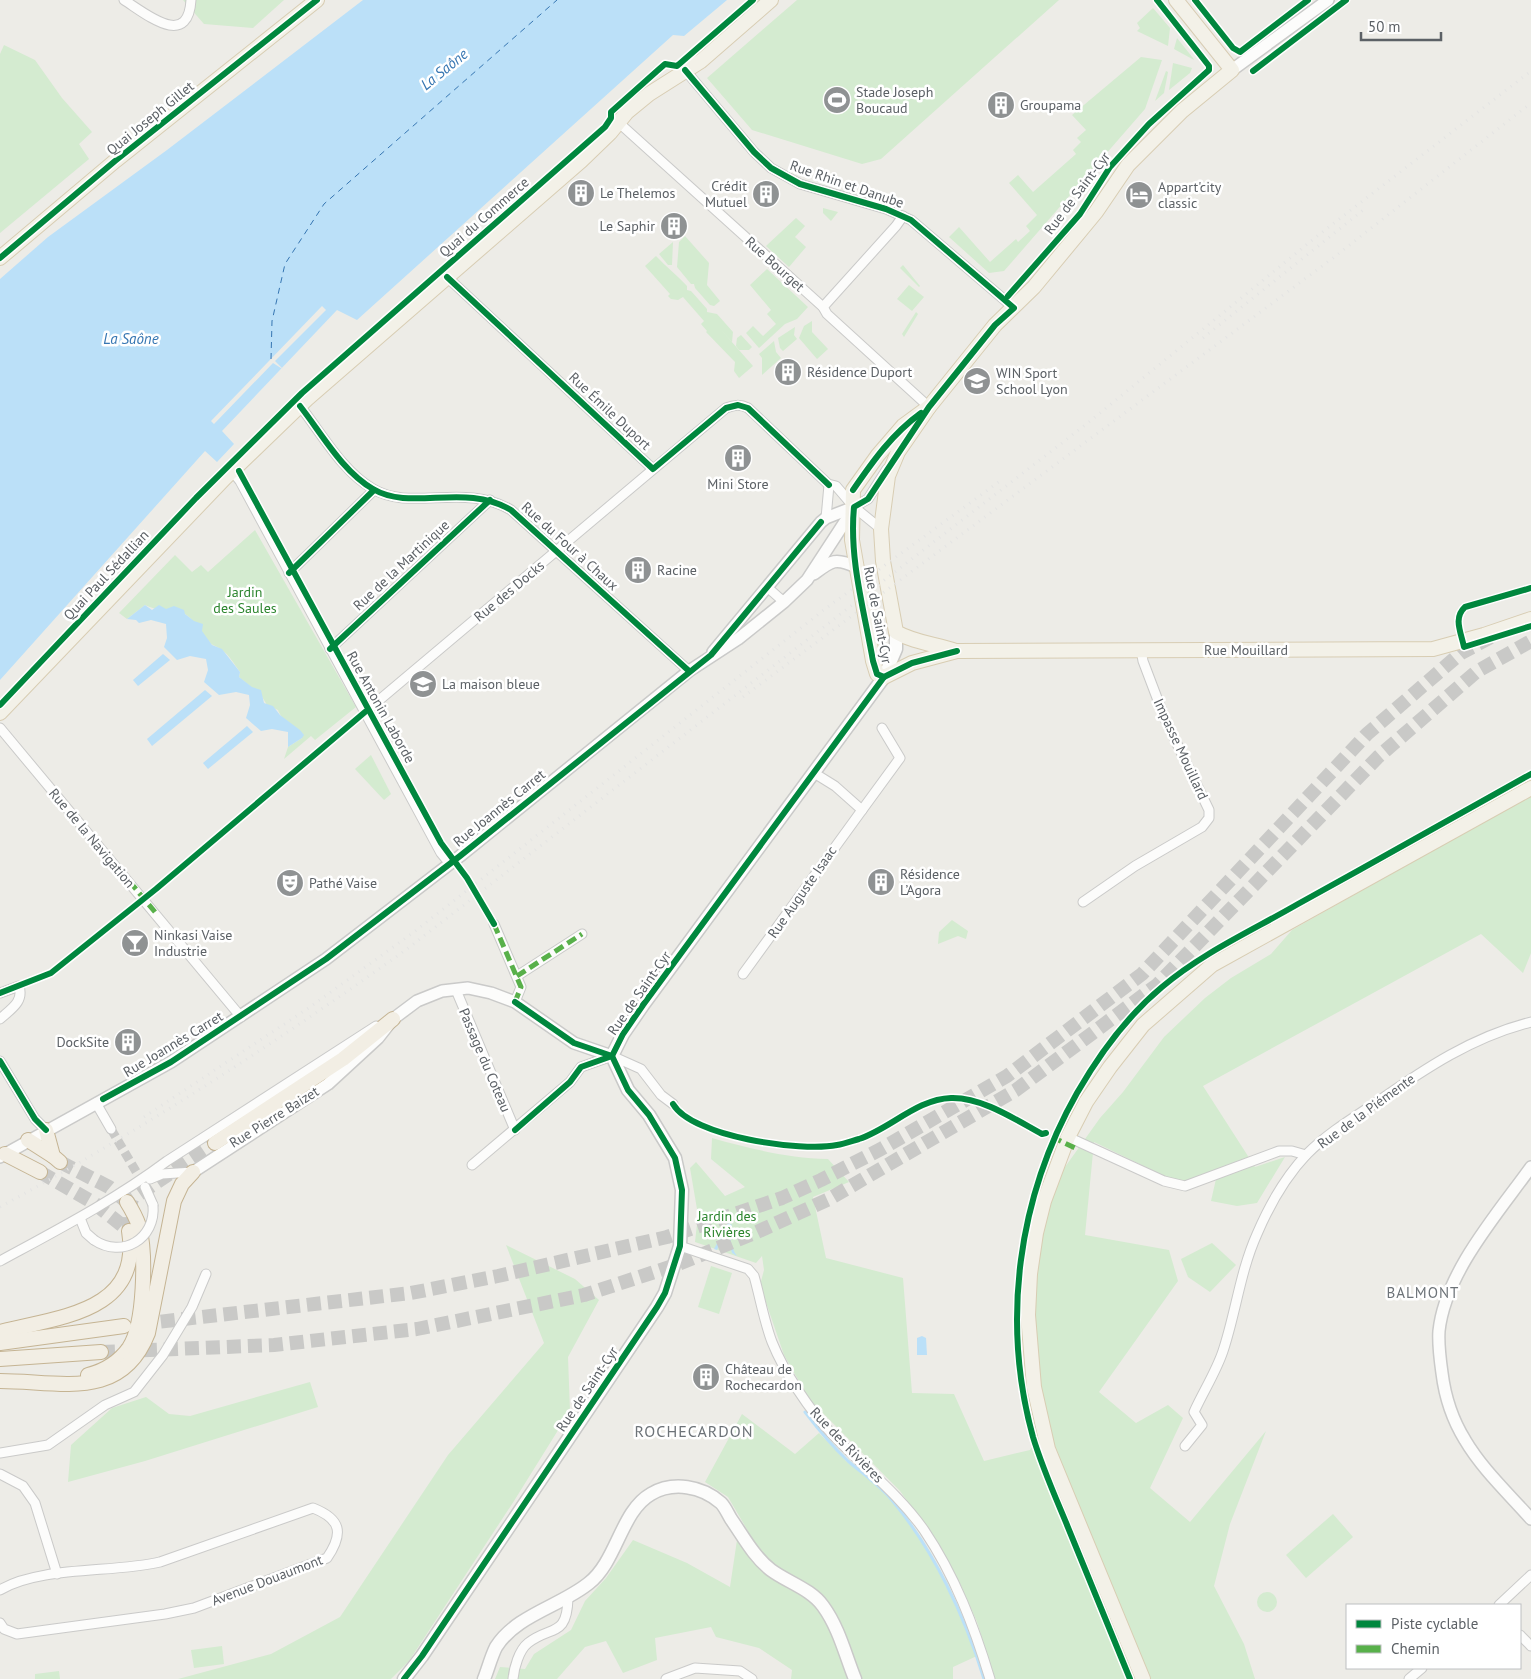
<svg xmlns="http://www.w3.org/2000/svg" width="1531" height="1679" viewBox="0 0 1531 1679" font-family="'PT Sans',sans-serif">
<rect width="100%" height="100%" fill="#edece7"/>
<g fill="#d4ebd0">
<polygon points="183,0 284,0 253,28 204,24"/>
<polygon points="797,0 1059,0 881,159 862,164 752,130 707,78"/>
<polygon points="1153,8 1170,28 1168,46 1137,31 1140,28 1137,23"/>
<polygon points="1177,38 1193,58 1194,60 1174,49"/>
<polygon points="4,45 35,60 62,98 92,132 79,144 89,159 0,233 0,54"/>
<polygon points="1141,57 1162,60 1145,109 1004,271 989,273 949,237 959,227 990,262 1016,239 1018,242 1030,231 1026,226 1037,215 1009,183 1018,175 1033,192 1076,154 1073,150 1081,142 1077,138 1086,130 1072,115"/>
<polygon points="1173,63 1192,68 1190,73 1169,90"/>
<polygon points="1166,71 1168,72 1164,93 1155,101"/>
<polygon points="823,208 838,212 831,221 823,213"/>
<polygon points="796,218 805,226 795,237 806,247 789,267 766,246"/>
<polygon points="685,236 709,263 707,285 720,301 714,306 710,305 695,288 694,284 691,284 677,267 679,242"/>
<polygon points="673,242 672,265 668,265 659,254"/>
<path d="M656,256C666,267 677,275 687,286V290L691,291L707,309V312L717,314L733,332L732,342L716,324L753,366L739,378L734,371L735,362L706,332L707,331L701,324L704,321L683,297L678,300L671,299L668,296L670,294L645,266Z"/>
<polygon points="903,265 920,286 919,287 900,268"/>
<polygon points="767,269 808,307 797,319 785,324 759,348 746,333 753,326 763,336 776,324 767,314 771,310 750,285"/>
<polygon points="909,285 924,297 912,311 897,299"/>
<polygon points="916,312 918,314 904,337 902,334"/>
<polygon points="812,321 812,332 828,349 817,359 799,338 804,326"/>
<polygon points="795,327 794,335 797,339 783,351 780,348 778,338"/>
<polygon points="741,335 752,347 749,350 739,350 736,346 737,338"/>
<polygon points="774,341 776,352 781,358 762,375 762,358 759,354"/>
<path d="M255,530L356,707L315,740L311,736L284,759L288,747L302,738C298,724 282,723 278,710L267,705L261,695L239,677L240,672C230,658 228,652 213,645C209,644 196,621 185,614C172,607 157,612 145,605L127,619L119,613L175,555L192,572L201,565L208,572Z"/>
<polygon points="371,755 391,794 384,800 355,769"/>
<path d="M1531,795V953L1523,973L1481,934L1203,1086L1255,1167L1285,1157L1257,1203L1237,1206L1211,1201L1216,1179L1223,1176L1185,1186L1094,1142L1085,1235L1169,1250L1178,1281L1099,1392L1136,1423L1168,1405L1183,1418L1150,1488L1190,1522L1266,1431L1230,1524L1214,1586L1244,1644L1255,1679H995L977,1622L959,1581L928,1530L900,1491L809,1399L784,1355L760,1285L764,1270L762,1256L756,1263L695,1242L698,1215L690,1168L696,1162L725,1196L745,1187L711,1159L712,1138C751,1149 788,1158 828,1159L849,1182L813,1197L826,1258L903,1278L912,1393L954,1394L984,1461L1030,1450L1046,1428L1036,1385L1035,1281L1041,1232L1060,1174L1100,1118L1123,1092L1164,1037L1205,998L1231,978L1271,954L1292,930Z"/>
<polygon points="952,920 968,931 966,939 958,936 938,944 939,932"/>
<polygon points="1212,1243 1236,1265 1210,1292 1188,1277 1181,1259"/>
<polygon points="506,1245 575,1279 599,1300 568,1357 570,1411 514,1501 409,1661 391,1679 178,1679 271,1654 340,1617 448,1455 544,1343"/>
<polygon points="711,1266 732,1273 719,1314 698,1307"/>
<polygon points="310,1382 318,1407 145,1461 68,1482 71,1445 112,1408 146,1397 169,1414 190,1416"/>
<polygon points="742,1414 795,1454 819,1433 846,1461 890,1497 919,1535 948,1584 979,1655 953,1667 953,1679 791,1679 792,1670 759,1648 716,1637 711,1627 655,1638 657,1660 623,1673 606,1641 585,1647 557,1679 495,1679 500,1667 525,1669 534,1654 571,1630 585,1601 606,1578 633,1540 687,1563 730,1587 737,1540 748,1531 728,1497 705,1482"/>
<polygon points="1333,1514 1353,1537 1306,1578 1286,1555"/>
<circle cx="1267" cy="1602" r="10"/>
<polygon points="222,1646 224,1664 194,1668 191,1650"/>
<polygon points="59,1671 60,1679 35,1679 35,1674"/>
</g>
<g fill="#bbe0f8">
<polygon points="363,0 727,0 684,36 673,35 357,320 337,310 222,431 234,444 217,462 205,451 0,680 0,279 48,237 167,150"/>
<polygon points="145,605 152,610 159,605 166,609 174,606 184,610 185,614 194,621 203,624 202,631 212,645 222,649 240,672 239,677 252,687 261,690 264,703 273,706 280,715 300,730 304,735 302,738 288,747 288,732 272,729 261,731 246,718 250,705 249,695 236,692 219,695 204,682 208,670 206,659 190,656 177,660 164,647 167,638 166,624 151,620 139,623 136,620 127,619"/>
<polygon points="163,654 170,660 138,686 133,680"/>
<polygon points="205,690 212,696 152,746 147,739"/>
<polygon points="247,726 253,732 208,769 203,763"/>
<path d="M728,1223L732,1225C728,1234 731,1248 737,1256L732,1253L727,1234L723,1235L717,1250L714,1249Z"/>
<polygon points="922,1336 926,1338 927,1355 917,1355 917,1338"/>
</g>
<polygon fill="#edece7" points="322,306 326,310 275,361 284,370 273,363 214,424 211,421"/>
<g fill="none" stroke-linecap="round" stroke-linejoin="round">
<path stroke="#bbe0f8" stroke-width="3" d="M805,1412C818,1429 832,1446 848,1461C863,1474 879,1485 891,1499C934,1550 965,1616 984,1679"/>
<polyline stroke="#3676b2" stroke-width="1" stroke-dasharray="6 5" stroke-linecap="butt" points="271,359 272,321 285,264 324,204 557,0"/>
<polyline stroke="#c9c9c7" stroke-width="9" stroke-dasharray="9 4.5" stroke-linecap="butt" points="111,1129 144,1185"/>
<g stroke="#c9c9c7" stroke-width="14" stroke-dasharray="14 7" stroke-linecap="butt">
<polyline points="60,1162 109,1187 127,1202"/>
<polyline points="40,1172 94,1203 129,1231"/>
<polyline points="129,1231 128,1211 132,1199 215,1143"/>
<polyline points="140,1324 411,1293 498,1276 667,1237 782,1198 821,1180 881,1149 1007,1076 1142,974 1367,734 1461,653 1493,636"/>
<polyline points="101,1352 274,1345 417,1329 584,1295 676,1265 757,1232 829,1199 1016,1090 1157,985 1378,757 1476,672 1531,641"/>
</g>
<g stroke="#cacac9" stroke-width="11">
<g id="minor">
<path d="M124,0C145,13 188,50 191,0"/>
<polyline points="685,70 754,152 771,168 800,184 886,209 911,220 1014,308"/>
<polyline points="618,122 823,307 827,314 929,407"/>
<polyline points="447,277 653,469"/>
<polyline points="823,307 896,226 903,216"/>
<path d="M300,406C322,434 342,471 373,489C412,512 464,482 511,510L689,671"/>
<polyline points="232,471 240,481 441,853 450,864"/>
<polyline points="854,507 868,499 887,469"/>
<polyline points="826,518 829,485"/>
<polyline points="289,573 374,490"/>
<polyline points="767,587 784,602"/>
<polyline points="330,649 490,500"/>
<path d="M365,712L726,408C734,405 740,404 748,408L828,484L836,486L854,507L881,529"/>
<polyline points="0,728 241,1017"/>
<polyline points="862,810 900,758 882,728"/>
<polyline points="1083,902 1135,866 1202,827 1209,818 1209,810 1165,719 1143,661 1141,650"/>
<polyline points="494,924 521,987 515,1002"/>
<polyline points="743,974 862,810 835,786 814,773"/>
<polyline points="517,976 582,934"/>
<polyline points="456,990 515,1130"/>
<path d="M0,993L19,986C24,1002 11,1009 0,1019"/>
<polyline points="0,1061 35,1119 46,1130"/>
<polyline points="96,1103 111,1129"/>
<polyline points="1068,1137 1164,1181 1185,1186 1279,1151 1292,1151 1306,1155"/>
<polyline points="472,1165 570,1082 581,1067 612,1056 641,1069 661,1095 673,1104"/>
<polyline points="150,1179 162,1174 193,1172"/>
<polyline points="145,1187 153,1205"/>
<polyline points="80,1218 86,1233 94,1240"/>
<path d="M680,1246L748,1269L754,1276C760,1297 764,1321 772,1342C784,1372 810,1411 832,1434C863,1467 898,1493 924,1530C955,1576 974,1626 990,1679"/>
<path d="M0,1261C57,1230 115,1200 167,1161L376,1026"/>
<path d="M1185,1446L1202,1425L1194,1412C1203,1392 1216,1372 1223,1351C1236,1312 1240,1272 1257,1234C1269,1206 1286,1176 1307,1154C1328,1133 1353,1118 1377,1102C1426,1068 1472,1037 1531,1022"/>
<polyline points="0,1453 48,1445 105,1405 134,1392 163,1355 192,1307 206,1274"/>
<polyline points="0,1474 23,1486 35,1503 57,1574"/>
<path d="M0,1590C39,1566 114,1573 160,1562L313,1508C341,1519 344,1533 327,1558L194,1608L165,1614L17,1634L4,1629L0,1623"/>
<polyline points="1499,1605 1531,1575"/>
<polyline points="1520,1635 1531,1646"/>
<path d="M513,1679C514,1668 519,1650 528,1643C551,1625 567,1638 568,1598"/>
<polyline points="666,1679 695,1668 740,1671 752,1679"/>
<polyline points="1409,1679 1422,1668"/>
</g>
</g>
<g stroke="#cacac9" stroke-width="14">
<g id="tertiary">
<polyline points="1232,70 1328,0"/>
<path d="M814,574C831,561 835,557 856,567"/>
<polyline points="713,652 821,522 826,518 854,507"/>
<polyline points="0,1157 171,1062 326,959 460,856 689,671 738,639 784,602 807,580 852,511"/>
<path d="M1531,1167C1498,1213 1445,1273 1439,1331C1438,1345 1440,1359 1442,1373C1445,1397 1452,1419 1465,1440C1482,1469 1509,1494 1531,1519"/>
<polyline points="193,1172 328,1084 378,1038 393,1019 417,1001 442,991 468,988 491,993 515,1002 574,1043 612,1056"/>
</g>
</g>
<g stroke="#c9c9c8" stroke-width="15">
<g id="secondary">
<polyline points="404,1679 422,1656 657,1307 665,1293 680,1246 682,1190 675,1158 649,1115 628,1090 612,1056 623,1034 643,1005 884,677 896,649 896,632"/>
<path d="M484,1679C488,1669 491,1657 496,1647C516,1615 561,1606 589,1583C617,1561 621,1511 651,1494C673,1481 702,1486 721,1503C725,1507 728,1514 731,1519C743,1536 754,1557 771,1570C787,1582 811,1589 823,1606C839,1628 845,1654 855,1679"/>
</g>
</g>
<g stroke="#d8cdb3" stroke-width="16">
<g id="primary">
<polyline points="0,258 115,161 317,0"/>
<polyline points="929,407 903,426 878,455 853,490 852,540 873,661 877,674 884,677 912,663 957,651 1433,649 1484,635 1531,619"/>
<path d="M956,651C936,644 915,643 896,632L883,561L881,529L888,476L898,452L929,407L995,325L1034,287L1096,212L1128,165L1182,111L1232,70L1176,0"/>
<polyline points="0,713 225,478 307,399 581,161 610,133 627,112 649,94 701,61 771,0"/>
<polyline points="1143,1679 1048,1449 1034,1387 1028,1315 1030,1274 1036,1233 1044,1201 1068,1137 1086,1102 1110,1067 1143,1025 1212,965 1531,788"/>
</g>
</g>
<g stroke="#c5b493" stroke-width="16">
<g id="trunk">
<polyline points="46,1130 53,1156 60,1162"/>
<polyline points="28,1140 53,1156"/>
<polyline points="215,1143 343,1059 393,1019"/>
<polyline points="5,1154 40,1172"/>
<path d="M0,1332C57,1317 142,1313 129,1231"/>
<polyline points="0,1343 124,1326"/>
<polyline points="0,1359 101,1352"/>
<path d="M88,1375C104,1371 119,1362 129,1348C145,1324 146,1254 139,1226C136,1217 132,1210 127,1202"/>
<path d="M0,1381C59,1381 121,1402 148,1333L174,1201L182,1184L193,1172"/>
</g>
</g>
<use href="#minor" stroke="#fcfcfb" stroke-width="9"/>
<use href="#tertiary" stroke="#fcfcfb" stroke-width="11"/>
<use href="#secondary" stroke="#fcfcfb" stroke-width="12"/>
<use href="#primary" stroke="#f3f1e8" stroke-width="14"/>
<use href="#trunk" stroke="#f2eee4" stroke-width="14"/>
<g stroke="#e4e4e3" stroke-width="3" stroke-dasharray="1 6" stroke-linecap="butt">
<polyline points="1203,338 1367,207"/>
<polyline points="743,697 1333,258 1531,103"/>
<polyline points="144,1117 310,1007 414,932 825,609 1000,481"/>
<path d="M0,1207C142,1130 276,1043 407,949L1089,422L1316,237L1531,71"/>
</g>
<g stroke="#cacac9" stroke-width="11" stroke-linecap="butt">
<path id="minor-bridge" d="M94,1240C122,1259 156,1239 153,1205"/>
</g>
<use href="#minor-bridge" stroke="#fcfcfb" stroke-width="9"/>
<g stroke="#58b04a" stroke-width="5" stroke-dasharray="10 5" stroke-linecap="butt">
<polyline points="120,870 155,912"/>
<polyline points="494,924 521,987 515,1002"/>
<polyline points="517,976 582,934"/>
<polyline points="1052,1137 1075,1148"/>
</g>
<g stroke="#fff" stroke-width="9">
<g id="cycleway">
<polyline points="1195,0 1233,48 1240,52 1308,0"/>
<path d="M685,70L754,152L771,168L800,184L886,209L911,220L1014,308L995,325L929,407L868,499L854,507C849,559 864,610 873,661L877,674L884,677"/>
<polyline points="1253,71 1346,0"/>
<polyline points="0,258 115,161 317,0"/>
<polyline points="447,277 653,469 726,408 738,405 748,408 829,485"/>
<polyline points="1008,296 1080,214 1110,167 1149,124 1209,70 1209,66 1157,0"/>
<path d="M300,406C322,434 342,471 373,489C412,512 464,482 511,510L689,671"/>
<polyline points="239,471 441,843 467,878 494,924"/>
<path d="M853,490C873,461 892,434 921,413"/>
<polyline points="289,573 374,490"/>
<path d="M1531,588L1465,607C1453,618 1461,632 1464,647L1531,626"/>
<polyline points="330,649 490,500"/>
<polyline points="0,705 196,498 302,393 605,127 611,118 611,112 657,71 665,64 677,66 753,0"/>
<polyline points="0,993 51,973 156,889 365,712"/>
<polyline points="515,1002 574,1043 612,1056"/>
<polyline points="612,1056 623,1034 643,1005 884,677 912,663 957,651"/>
<polyline points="0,1061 35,1119 46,1130"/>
<polyline points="103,1099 171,1062 326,959 460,856 711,655 821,522"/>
<path d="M673,1104C692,1137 801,1152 837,1145C844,1144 852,1141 859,1139C890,1129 917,1099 951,1098C982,1097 1016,1120 1042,1134L1046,1133"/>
<polyline points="515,1130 570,1082 581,1067 612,1056"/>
<polyline points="404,1679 422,1656 657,1307 665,1293 680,1246 682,1190 675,1158 649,1115 628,1090 612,1056"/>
<path d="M1130,1679C1109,1628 1088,1577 1067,1525C1055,1496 1042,1467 1033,1437C1001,1321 1018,1197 1077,1093C1100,1053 1126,1017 1162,987C1202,953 1253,930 1298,904C1376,861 1454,817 1531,774"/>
</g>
</g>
<use href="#cycleway" stroke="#00873e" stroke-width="6"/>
</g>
<defs>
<g id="stadium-disc" transform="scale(1.4375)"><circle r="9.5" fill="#8f9293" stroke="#fff"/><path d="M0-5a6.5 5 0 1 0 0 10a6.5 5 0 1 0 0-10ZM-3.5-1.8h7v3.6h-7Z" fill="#fff"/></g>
<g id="building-disc" transform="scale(1.4375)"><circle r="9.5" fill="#8f9293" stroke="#fff"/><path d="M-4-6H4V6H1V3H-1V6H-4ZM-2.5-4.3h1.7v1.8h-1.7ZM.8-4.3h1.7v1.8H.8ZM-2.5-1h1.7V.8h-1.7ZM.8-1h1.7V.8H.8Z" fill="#fff"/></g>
<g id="hotel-disc" transform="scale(1.4375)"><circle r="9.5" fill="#8f9293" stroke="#fff"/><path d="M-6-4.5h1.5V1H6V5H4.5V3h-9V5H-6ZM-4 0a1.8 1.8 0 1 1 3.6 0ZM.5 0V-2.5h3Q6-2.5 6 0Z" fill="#fff"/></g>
<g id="university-disc" transform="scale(1.4375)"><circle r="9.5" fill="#8f9293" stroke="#fff"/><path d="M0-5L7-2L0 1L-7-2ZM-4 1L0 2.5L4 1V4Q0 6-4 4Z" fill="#fff"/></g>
<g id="school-disc" transform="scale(1.4375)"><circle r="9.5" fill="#8f9293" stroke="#fff"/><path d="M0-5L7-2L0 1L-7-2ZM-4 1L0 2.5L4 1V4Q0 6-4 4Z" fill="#fff"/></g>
<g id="theatre-disc" transform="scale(1.4375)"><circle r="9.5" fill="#8f9293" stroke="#fff"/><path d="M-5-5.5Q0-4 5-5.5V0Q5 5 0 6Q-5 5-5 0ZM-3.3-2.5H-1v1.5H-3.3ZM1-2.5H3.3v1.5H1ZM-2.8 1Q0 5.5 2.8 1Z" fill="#fff"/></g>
<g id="bar-disc" transform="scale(1.4375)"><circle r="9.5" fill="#8f9293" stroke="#fff"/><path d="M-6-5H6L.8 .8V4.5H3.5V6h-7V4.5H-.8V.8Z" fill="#fff"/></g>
</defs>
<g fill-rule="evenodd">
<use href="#stadium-disc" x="837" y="100"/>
<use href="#building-disc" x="1001" y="105"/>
<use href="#building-disc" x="581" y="193"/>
<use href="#building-disc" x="766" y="194"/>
<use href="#hotel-disc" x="1139" y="195"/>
<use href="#building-disc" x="674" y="226"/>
<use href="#building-disc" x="788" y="372"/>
<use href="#university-disc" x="977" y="381"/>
<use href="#building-disc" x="738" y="458"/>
<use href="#building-disc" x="638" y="570"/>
<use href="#school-disc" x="423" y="684"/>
<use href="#building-disc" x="881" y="882"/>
<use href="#theatre-disc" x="290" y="883"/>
<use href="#bar-disc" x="135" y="943"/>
<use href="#building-disc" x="128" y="1042"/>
<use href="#building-disc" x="706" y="1377"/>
</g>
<g text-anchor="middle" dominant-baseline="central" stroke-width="5" stroke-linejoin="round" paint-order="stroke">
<g font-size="14" fill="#5c6166" stroke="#fff" text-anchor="start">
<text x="856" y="92">Stade Joseph<tspan x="856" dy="16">Boucaud</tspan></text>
<text x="1020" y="105">Groupama</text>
<text x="747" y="186" text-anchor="end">Crédit<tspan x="747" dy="16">Mutuel</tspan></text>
<text x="1158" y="187">Appart'city<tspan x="1158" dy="16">classic</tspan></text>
<text x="600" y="193">Le Thelemos</text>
<text x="655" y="226" text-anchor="end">Le Saphir</text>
<text x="807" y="372">Résidence Duport</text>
<text x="996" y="373">WIN Sport<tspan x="996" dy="16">School Lyon</tspan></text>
<text x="738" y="484" text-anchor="middle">Mini Store</text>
<text x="657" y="570">Racine</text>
<text x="442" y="684">La maison bleue</text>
<text x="900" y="874">Résidence<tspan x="900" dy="16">L’Agora</tspan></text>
<text x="309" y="883">Pathé Vaise</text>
<text x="154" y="935">Ninkasi Vaise<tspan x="154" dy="16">Industrie</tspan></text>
<text x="109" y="1042" text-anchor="end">DockSite</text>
<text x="725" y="1369">Château de<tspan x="725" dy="16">Rochecardon</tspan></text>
</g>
<g font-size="14" fill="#5c6166" stroke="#fff">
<text transform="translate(150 118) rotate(-39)">Quai Joseph Gillet</text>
<text transform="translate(847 184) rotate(19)">Rue Rhin et Danube</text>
<text transform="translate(1077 193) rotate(-53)">Rue de Saint-Cyr</text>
<text transform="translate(484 217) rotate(-41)">Quai du Commerce</text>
<text transform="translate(775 264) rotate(42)">Rue Bourget</text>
<text transform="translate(610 411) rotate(43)">Rue Émile Duport</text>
<text transform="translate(570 546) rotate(42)">Rue du Four à Chaux</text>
<text transform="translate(401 565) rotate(-43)">Rue de la Martinique</text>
<text transform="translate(106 575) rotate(-47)">Quai Paul Sédallian</text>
<text transform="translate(509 591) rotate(-40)">Rue des Docks</text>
<text transform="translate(878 615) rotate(79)">Rue de Saint-Cyr</text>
<text x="1246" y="650">Rue Mouillard</text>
<text transform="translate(381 707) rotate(61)">Rue Antonin Laborde</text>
<text transform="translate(1181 749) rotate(65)">Impasse Mouillard</text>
<text transform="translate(499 808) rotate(-39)">Rue Joannès Carret</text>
<text transform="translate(92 838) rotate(50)">Rue de la Navigation</text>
<text transform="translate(802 892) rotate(-55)">Rue Auguste Isaac</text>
<text transform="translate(639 993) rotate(-55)">Rue de Saint-Cyr</text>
<text transform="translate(173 1044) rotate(-31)">Rue Joannès Carret</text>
<text transform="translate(485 1060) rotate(67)">Passage du Coteau</text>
<text transform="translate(1366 1111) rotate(-36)">Rue de la Piémente</text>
<text transform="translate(274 1117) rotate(-32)">Rue Pierre Baizet</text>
<text transform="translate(587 1389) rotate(-56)">Rue de Saint-Cyr</text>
<text transform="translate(847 1445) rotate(46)">Rue des Rivières</text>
<text transform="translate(267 1580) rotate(-21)">Avenue Douaumont</text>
</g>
<g font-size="14" fill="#2c852e" stroke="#fff">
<text x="245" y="592">Jardin<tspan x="245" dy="16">des Saules</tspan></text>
<text x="727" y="1216">Jardin des<tspan x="727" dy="16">Rivières</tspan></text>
</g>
<g font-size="15" font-style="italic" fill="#3676b2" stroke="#fff">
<text transform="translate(444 69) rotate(-39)">La Saône</text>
<text x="131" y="338">La Saône</text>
</g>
<g font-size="15" letter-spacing="1" fill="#6d7378" stroke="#fff">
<text x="1423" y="1292">BALMONT</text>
</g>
<g font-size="16" letter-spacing="1" fill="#6d7378" stroke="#fff">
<text x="694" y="1431">ROCHECARDON</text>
</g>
</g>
<rect x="1346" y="1604" width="175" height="65" fill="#ffffff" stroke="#bec0c2"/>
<rect x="1356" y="1620" width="25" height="8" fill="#00873e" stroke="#bec0c2"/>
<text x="1391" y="1629" font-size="15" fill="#5c6166">Piste cyclable</text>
<rect x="1356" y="1645" width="25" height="8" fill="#58b04a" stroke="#bec0c2"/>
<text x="1391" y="1654" font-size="15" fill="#5c6166">Chemin</text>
<path d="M1361 32v8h80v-8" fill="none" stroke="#5c6166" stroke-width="2.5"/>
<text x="1368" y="32" font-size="15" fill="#5c6166" stroke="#ffffff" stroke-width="4" paint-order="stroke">50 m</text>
</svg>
